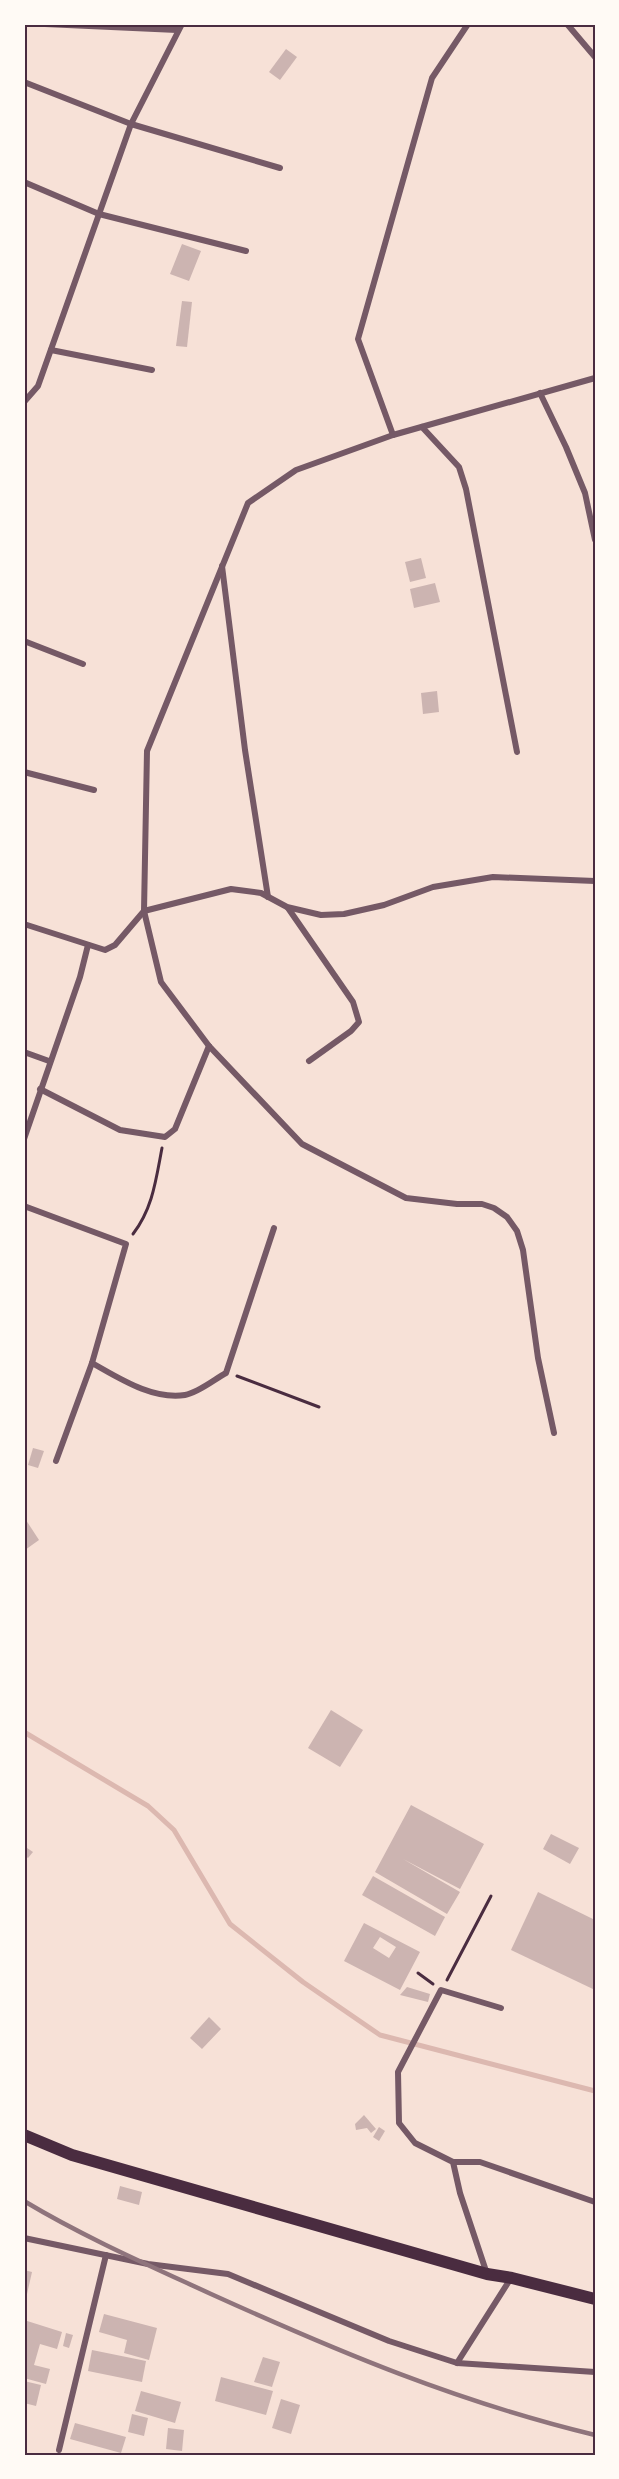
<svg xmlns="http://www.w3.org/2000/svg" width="619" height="2479" viewBox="0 0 619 2479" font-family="Signika,sans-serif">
<rect width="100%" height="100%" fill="#f7e1d7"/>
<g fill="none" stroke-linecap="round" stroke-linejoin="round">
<polyline stroke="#dcb8b0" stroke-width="5" points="24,1732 148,1806 174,1830 230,1924 303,1982 380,2035 595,2091"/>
</g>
<g fill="#ccb4b1" fill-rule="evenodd">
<polygon points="286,49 297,57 280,80 269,72"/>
<polygon points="182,244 201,251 189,281 170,274"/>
<polygon points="182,301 192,302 187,347 176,346"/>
<polygon points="421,558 426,578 410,582 405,562"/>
<polygon points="435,583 440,602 414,608 410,589"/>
<polygon points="437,691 439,712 423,714 421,693"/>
<polygon points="33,1448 44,1451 38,1468 28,1465"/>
<polygon points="24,1517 39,1540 25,1550 24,1548"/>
<polygon points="331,1710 363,1730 340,1767 308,1748"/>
<polygon points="411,1805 484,1844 460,1889 403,1859 460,1892 447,1914 375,1872"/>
<polygon points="551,1834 579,1848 570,1864 543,1849"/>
<polygon points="24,1846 33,1852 28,1858 24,1855"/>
<polygon points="373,1876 445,1917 435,1936 362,1895"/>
<polygon points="538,1892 595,1920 595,1990 511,1950"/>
<path d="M364,1923L420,1952L400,1990L344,1961ZM380,1937L396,1947L389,1958L373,1948Z"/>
<polygon points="407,1987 430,1994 428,2002 400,1995"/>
<polygon points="209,2017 221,2029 202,2049 190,2038"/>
<polygon points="364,2115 376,2129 371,2133 367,2128 356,2130 355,2124"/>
<polygon points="379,2127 385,2131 379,2141 373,2137"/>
<polygon points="120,2186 142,2192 139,2205 117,2199"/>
<polygon points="24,2270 32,2272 25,2303 24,2287 27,2278 24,2278"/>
<polygon points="104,2314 157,2328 149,2360 124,2353 127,2340 99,2332"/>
<polygon points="24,2320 62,2332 57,2349 40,2344 34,2365 50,2369 46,2384 24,2378"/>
<polygon points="66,2333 73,2335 69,2348 63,2346"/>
<polygon points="92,2350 146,2361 142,2382 88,2371"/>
<polygon points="263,2357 280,2362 272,2387 254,2382"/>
<polygon points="221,2377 273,2391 266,2415 215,2401"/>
<polygon points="24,2381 41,2385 36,2406 24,2403"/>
<polygon points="141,2391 181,2402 175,2423 135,2411"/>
<polygon points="281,2399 300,2405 291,2434 272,2428"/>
<polygon points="132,2414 148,2418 144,2436 128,2432"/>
<polygon points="75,2423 126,2437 121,2453 70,2439"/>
<polygon points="168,2428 184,2430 182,2451 166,2449"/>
</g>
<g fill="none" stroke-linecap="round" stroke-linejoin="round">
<g stroke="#4a2c40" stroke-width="3">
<path d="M133,1234C153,1208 156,1179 162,1148"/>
<polyline points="237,1376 319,1407"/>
<polyline points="418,1973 433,1984"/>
<polyline points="447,1980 491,1896"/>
</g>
<g stroke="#755966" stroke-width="6">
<polyline points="45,24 177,30"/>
<polyline points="567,24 595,57"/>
<polyline points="24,82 131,124 280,168"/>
<polyline points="24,182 99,214 246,251"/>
<polyline points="51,350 152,370"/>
<polyline points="540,393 566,447 585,493 595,540"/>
<polyline points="24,402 38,386 131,124 182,24"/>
<polyline points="422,427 459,467 466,489 517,752"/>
<polyline points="393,435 358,339 432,78 468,24"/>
<polyline points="222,566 245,750 268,897"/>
<polyline points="24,641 83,664"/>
<polyline points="24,772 94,790"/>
<polyline points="288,908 353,1002 359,1022 351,1031 309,1061"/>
<polyline points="24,924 105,950 115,945 144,911 231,889 261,893 287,907 321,915 344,914 384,905 433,887 493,877 595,881"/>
<polyline points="24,1052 49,1061"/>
<polyline points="40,1089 120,1130 165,1137 175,1129 209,1046"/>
<polyline points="24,1139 80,977 88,945"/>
<polyline points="24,1206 126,1244 92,1363 56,1461"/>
<path d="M92,1363C119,1378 152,1400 185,1395C198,1393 215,1379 226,1373L274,1228"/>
<polyline points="554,1433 538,1358 523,1250 517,1231 507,1217 494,1208 482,1204 457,1204 406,1198 302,1144 209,1046 161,982 144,911 147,751 248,503 296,470 393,435 595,378"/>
<polyline points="453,2162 480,2162 595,2202"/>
<polyline points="24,2238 148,2264 228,2274 389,2341 457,2363 595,2372"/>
<polyline points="487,2274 460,2193 453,2162 415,2143 399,2123 398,2072 441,1990 501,2008"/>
<polyline points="457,2363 511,2278"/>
<polyline points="59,2450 106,2255"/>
</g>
<polyline stroke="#4a2c40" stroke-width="12" points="24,2135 72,2155 487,2274 512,2278 595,2299"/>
<path stroke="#8f747c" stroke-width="4.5" d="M24,2201C84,2237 148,2265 211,2294C339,2352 458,2402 595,2435"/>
</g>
<rect width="619" height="2479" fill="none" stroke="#fffaf5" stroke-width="51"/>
<rect x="26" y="26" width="568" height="2428" fill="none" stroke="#4a2c40" stroke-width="2"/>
</svg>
